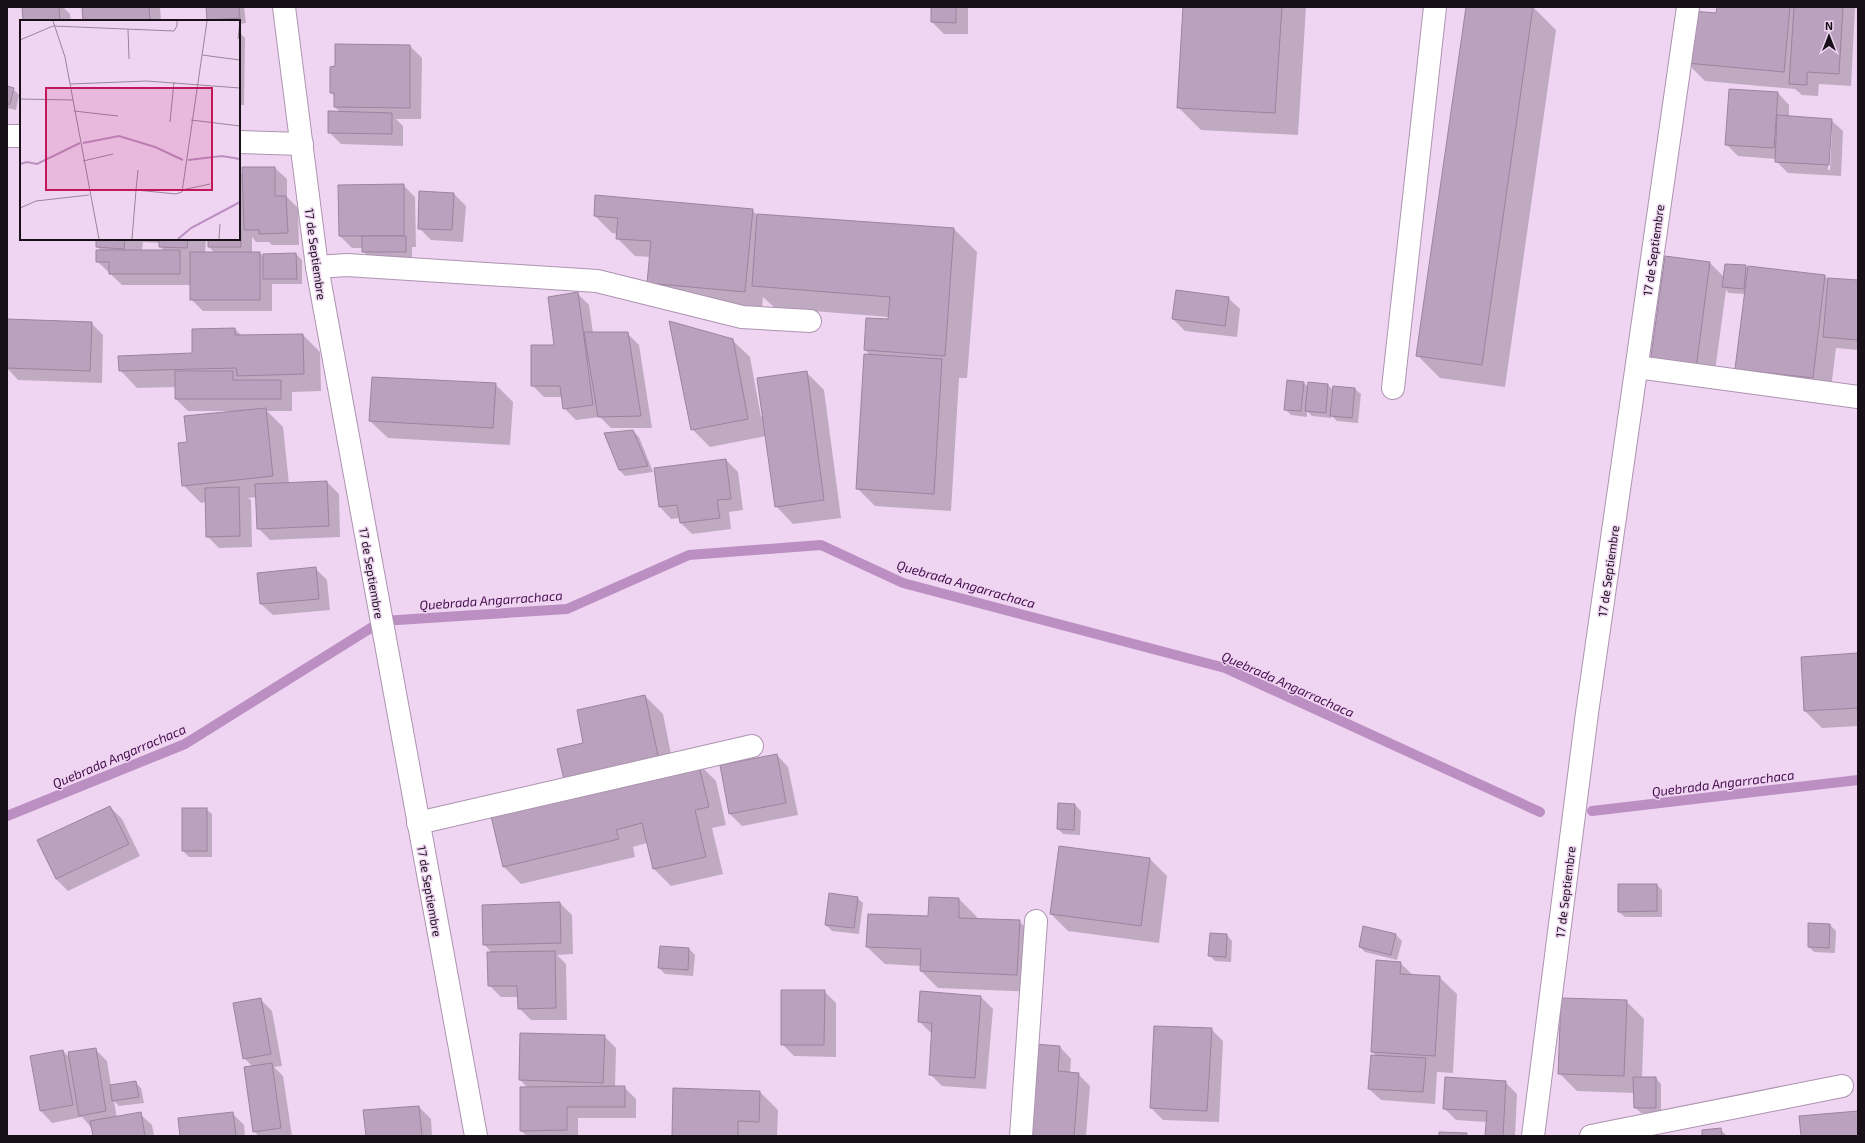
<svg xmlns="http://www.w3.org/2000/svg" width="1865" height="1143" viewBox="0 0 1865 1143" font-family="'Exo 2',sans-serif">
<rect width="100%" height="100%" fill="#efd5f2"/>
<g fill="#0003" fill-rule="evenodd">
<polygon points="23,7 63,7 70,14 71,21 24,21"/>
<polygon points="83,7 160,7 161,21 84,21"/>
<polygon points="207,7 244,7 246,23 239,24 239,21 209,21"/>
<polygon points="748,7 773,7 773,8 749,8"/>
<polygon points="932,7 968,7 968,34 944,34 932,22"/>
<polygon points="1184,7 1306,7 1298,135 1201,130 1178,107"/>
<polygon points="1467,7 1533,7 1556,30 1505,387 1440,378 1417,355"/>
<polygon points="1718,7 1855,7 1851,86 1819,84 1818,96 1802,95 1795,89 1705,81 1687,63 1717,14"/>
<polygon points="239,32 245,38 244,105 239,105"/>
<polygon points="410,46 422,58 421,119 396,119 403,126 403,146 341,144 329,132 341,113 335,107 335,97 331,92 336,67"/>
<polygon points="7,88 13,89 19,95 16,110 7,108"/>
<path d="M1778,93L1789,105V117L1831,120L1843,131L1841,176L1788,173L1776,161V159L1738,156L1726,144ZM1830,129H1832L1830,170H1828Z"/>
<path d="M243,168H275L287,179V197L298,208L299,245H272L269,242H256L252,237V253H260L264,257L296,254L302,260V284H272V311H203L191,299V285H122L97,261L101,251L97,246V239H206L205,253H215L209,247V239H239V171L244,175ZM143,242L160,243V246L164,251H142Z"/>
<polygon points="403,185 415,197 416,247 412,247 412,257 369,257 363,251 363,248 352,248 340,236 339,186"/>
<polygon points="454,194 466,206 463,242 431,240 419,228"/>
<polygon points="752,210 758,216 758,215 954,229 977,252 967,378 959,378 951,511 875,506 857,488 871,356 865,350 889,321 889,317 775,308 763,297 762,309 666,300 648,283 651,257 635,256 617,238 618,234 612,233 595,216"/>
<polygon points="1710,263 1724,277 1746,266 1748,269 1825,276 1829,280 1858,281 1858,350 1836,348 1830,396 1754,386 1736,368 1745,294 1729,293 1726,290 1713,386 1669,380"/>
<polygon points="577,293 589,305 593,333 627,333 639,345 652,428 611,428 600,417 576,420 564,408 562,397 544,397 532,385 555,346"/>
<polygon points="1228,298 1240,309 1237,337 1185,331 1173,319"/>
<polygon points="91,323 103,335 102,383 18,380 7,368 7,354"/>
<polygon points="235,329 242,336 303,335 320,352 321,391 292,392 292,411 267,411 283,427 289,484 327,482 339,494 340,537 270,540 258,528 257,497 248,498 251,500 252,547 219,548 207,536 206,502 201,503 183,485 188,443 233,411 188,411 176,399 176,387 137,388 120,370 193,354"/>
<polygon points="732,340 750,357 761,417 806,372 824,390 841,518 793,524 776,506 766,436 710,447 692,429"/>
<polygon points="1304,383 1308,387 1328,385 1334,391 1355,389 1361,394 1358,423 1337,421 1331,415 1331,418 1312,416 1307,411 1307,417 1291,415 1285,409"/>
<polygon points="495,384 513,402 510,445 388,438 370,421"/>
<polygon points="633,431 639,437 653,472 625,476 619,470"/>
<polygon points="726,460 738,472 743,510 729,512 731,529 692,534 680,522 680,518 671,519 660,507"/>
<polygon points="315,568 327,580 330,610 273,615 261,604"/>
<polygon points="1858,654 1858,726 1822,728 1805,711"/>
<polygon points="645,696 663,714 674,769 698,763 716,781 726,825 712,828 723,874 671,886 654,869 647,843 633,847 635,857 521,884 503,866 578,792 584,744"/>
<polygon points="777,755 788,767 798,815 742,826 730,814"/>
<polygon points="1075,805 1081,811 1080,835 1063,834 1058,829"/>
<polygon points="110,807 122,819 140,856 68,891 56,879"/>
<polygon points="206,809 212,814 212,857 189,857 183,851"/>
<polygon points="1150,859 1167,876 1159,943 1068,931 1051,914"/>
<polygon points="1657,885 1662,890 1662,917 1625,917 1619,912"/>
<polygon points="857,898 863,903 859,934 832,931 826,925"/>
<polygon points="959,899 977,917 976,920 1019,921 1037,939 1034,992 938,988 921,971 921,966 885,964 867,947 929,917"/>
<polygon points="560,903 572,915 573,954 557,955 566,964 567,1020 531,1020 519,1008 519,997 501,997 489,985 492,953 484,944"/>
<polygon points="1830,925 1836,931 1835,953 1814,952 1809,947"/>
<polygon points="1364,927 1396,935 1402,941 1397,960 1365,952 1360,947"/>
<polygon points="1227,935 1232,941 1231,962 1215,961 1209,955"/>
<polygon points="661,947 689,949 695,955 693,976 665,974 659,968"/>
<polygon points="1400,963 1413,975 1439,977 1457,994 1453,1073 1437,1072 1435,1104 1381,1100 1369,1089 1376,1056 1372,1051"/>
<polygon points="824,991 836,1003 836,1057 794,1056 782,1044"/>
<polygon points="981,997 993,1009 986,1089 942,1086 930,1074 933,1033 931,1033 919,1021"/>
<polygon points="260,999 272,1011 282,1066 274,1067 283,1076 292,1136 259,1136 254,1131 252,1066 244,1058"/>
<polygon points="1626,1001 1644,1019 1642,1078 1656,1078 1661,1084 1661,1113 1641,1113 1635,1107 1635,1093 1577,1091 1559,1073"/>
<polygon points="1211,1029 1223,1041 1219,1122 1163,1120 1151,1108"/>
<polygon points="604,1036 616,1048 615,1087 624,1087 636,1099 636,1118 578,1118 578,1136 527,1136 521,1131 528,1088 520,1080"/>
<polygon points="1060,1047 1071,1059 1070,1073 1078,1074 1090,1086 1086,1136 1028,1136"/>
<polygon points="95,1049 107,1061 111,1086 135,1082 141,1088 144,1103 119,1106 114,1101 117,1118 140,1114 152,1125 154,1136 94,1136 91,1127 82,1117 52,1123 41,1111 63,1051 70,1058"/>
<polygon points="1505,1082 1517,1094 1515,1136 1486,1136 1487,1122 1456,1120 1444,1108"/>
<polygon points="760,1092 778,1110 777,1136 673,1136"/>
<polygon points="419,1107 431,1119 432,1136 367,1136 364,1111"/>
<polygon points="232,1113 244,1125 245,1136 181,1136"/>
<polygon points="1720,1129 1727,1136 1703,1136"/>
</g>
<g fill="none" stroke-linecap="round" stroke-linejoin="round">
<g stroke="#bc8fc2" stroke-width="10">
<polyline points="1592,811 1858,780"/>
<polyline points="7,816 185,744 382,621 567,609 689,555 821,545 903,583 1225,668 1540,812"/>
</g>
</g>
<g fill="#baa1bd" stroke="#9c849f">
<polygon points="22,7 59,7 60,21 23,21"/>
<polygon points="82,7 149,7 150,21 83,21"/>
<polygon points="206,7 239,7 240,18 207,20"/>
<polygon points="931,7 956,7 956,23 931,22"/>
<polygon points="1183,7 1282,7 1275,113 1177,108"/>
<polygon points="1466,7 1533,7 1482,365 1416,356"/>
<polygon points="1717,7 1790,7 1784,72 1686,63 1691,11 1716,13"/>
<polygon points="1794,7 1843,7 1839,74 1807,72 1807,85 1789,84"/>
<polygon points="335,44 410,45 410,108 334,107 334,93 330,93 330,67 335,66"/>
<polygon points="7,86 14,88 10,104 7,104"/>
<polygon points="1729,89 1778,92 1774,148 1725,145"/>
<polygon points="328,111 392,113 392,134 328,133"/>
<polygon points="1777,115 1832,119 1829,165 1775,162"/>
<polygon points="242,167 275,167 275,196 286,196 288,233 259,234 259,230 244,230"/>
<polygon points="239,169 241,247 208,247 208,239 239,239"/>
<polygon points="404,184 404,236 339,236 338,185"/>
<polygon points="419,191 454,193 452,230 418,229"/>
<polygon points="595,195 753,209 745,292 647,283 651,241 616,239 618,218 594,216"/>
<polygon points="757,214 954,228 945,356 864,350 866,318 888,319 890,297 752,286"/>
<rect x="362" y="236" width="44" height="16"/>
<polygon points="96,239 125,239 124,249 96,247"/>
<polygon points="159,239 188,239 187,248 159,247"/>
<polygon points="96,250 180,250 180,274 109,274 109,262 96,262"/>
<rect x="190" y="252" width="70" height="48"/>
<polygon points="296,253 297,279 263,279 263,254"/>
<polygon points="1665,256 1710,262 1696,369 1650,363"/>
<polygon points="1725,264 1746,265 1744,289 1722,287"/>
<polygon points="1748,266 1825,275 1813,378 1735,369"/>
<polygon points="1828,278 1858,280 1858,340 1823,337"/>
<polygon points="1176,290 1229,297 1225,326 1172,319"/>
<polygon points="578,292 593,405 563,409 560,386 531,386 531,345 554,345 548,297"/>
<polygon points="7,319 92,322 90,371 7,368"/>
<polygon points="669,321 733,339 748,419 691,430"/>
<polygon points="235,328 235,335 303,334 304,374 237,376 236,368 119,371 118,356 192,353 192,329"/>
<polygon points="584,332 628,332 641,416 598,417"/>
<polygon points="864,354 942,359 934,494 856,489"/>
<polygon points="175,371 233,371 233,380 281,380 281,399 175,399"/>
<polygon points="807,371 824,500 775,507 757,378"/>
<polygon points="372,377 496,383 493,428 369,421"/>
<polygon points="1287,380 1304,382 1301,411 1284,410"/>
<polygon points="1308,382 1328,384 1326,413 1305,411"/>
<polygon points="1333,386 1355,388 1352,418 1330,416"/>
<polygon points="266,408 273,476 182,486 178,443 187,442 184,416"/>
<polygon points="633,430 648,466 619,470 604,433"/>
<polygon points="726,459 731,499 717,500 720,518 680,523 677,505 659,507 654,468"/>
<polygon points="327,481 329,526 257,529 255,484"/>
<polygon points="239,487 240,536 206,537 205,488"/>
<polygon points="316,567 319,599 260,604 257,573"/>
<polygon points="1858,653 1858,708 1804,711 1801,657"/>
<polygon points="645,695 659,760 564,780 557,749 583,743 577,710"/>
<polygon points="777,754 786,803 729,814 720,765"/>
<polygon points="698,762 709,807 695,810 706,857 653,869 642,823 616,830 619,839 503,867 490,812"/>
<polygon points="1058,803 1075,804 1074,830 1057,829"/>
<polygon points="110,806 129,844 56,879 37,840"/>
<rect x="182" y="808" width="25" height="43"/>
<polygon points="1059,846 1150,858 1141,926 1050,914"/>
<polygon points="1618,884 1657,884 1657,911 1618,912"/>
<polygon points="829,893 858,897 854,928 825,925"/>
<polygon points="929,897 959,898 959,918 1020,920 1017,975 920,971 921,949 866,947 868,914 928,916"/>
<polygon points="560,902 561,943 483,945 482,905"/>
<polygon points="1808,923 1830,924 1829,948 1808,947"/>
<polygon points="1363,926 1396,934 1391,955 1359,947"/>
<polygon points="1210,933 1227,934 1226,957 1208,956"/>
<polygon points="660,946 689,948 688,970 658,968"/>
<polygon points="555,951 556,1008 518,1009 517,986 488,986 487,952"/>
<polygon points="1376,960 1401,962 1400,974 1440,976 1435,1056 1371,1052"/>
<polygon points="781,990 825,990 824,1045 781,1045"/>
<polygon points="920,991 981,996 975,1078 929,1075 932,1023 918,1022"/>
<polygon points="261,998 271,1054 243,1059 233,1003"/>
<polygon points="1561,998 1627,1000 1624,1076 1558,1074"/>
<polygon points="1154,1026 1212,1028 1207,1111 1150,1108"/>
<polygon points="520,1033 605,1035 603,1083 519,1080"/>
<polygon points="1034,1044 1060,1046 1058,1071 1079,1073 1074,1136 1027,1136"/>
<polygon points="96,1048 106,1111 79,1116 68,1052"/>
<polygon points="63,1050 73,1105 40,1111 30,1056"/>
<polygon points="1371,1055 1426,1058 1423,1092 1368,1089"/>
<polygon points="272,1063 281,1128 253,1132 244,1067"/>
<polygon points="1445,1077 1506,1081 1503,1136 1485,1136 1487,1111 1443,1109"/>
<polygon points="1633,1077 1656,1077 1656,1108 1634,1108"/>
<polygon points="136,1081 139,1097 112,1101 110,1085"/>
<polygon points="625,1086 625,1107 567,1107 567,1130 520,1131 520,1087"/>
<polygon points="673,1088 760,1091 759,1122 738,1121 738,1136 672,1136"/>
<polygon points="419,1106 422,1136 366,1136 363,1110"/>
<polygon points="1858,1111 1858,1136 1801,1136 1799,1116"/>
<polygon points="141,1112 145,1136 93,1136 90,1121"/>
<polygon points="233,1112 236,1136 180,1136 178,1118"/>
<polygon points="1721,1128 1722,1136 1702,1136 1702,1130"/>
<polygon points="1439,1132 1467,1133 1467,1136 1439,1136"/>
</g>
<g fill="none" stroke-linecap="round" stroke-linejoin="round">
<g stroke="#ac94af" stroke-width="24">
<g id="minor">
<polyline points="284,7 317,267 476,1136"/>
<polyline points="7,136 21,136"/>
<polyline points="239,142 302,144"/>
<polyline points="317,267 347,265 597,281 742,317 810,321"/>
<polyline points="1637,367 1858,397"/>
<polyline points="1393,388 1435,7"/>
<polyline points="418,823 752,746"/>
<polyline points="1021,1136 1036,921"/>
<polyline points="1533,1136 1587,713 1688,7"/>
<polyline points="1591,1136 1842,1086"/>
</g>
</g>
<use href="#minor" stroke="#fff" stroke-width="22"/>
</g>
<g text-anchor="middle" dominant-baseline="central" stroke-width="3" stroke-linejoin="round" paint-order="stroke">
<g font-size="12" fill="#180f19" stroke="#efd5f2">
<text transform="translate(1653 250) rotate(-82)">17 de Septiembre</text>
<text transform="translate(316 254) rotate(82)">17 de Septiembre</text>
<text transform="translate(1608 571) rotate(-82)">17 de Septiembre</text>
<text transform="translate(372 573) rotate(80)">17 de Septiembre</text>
<text transform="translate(430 891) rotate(80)">17 de Septiembre</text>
<text transform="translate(1565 892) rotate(-83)">17 de Septiembre</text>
</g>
<g font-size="13" font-style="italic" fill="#440b4c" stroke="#efd5f2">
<text transform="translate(966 584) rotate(16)">Quebrada Angarrachaca</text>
<text transform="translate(491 600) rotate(-4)">Quebrada Angarrachaca</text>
<text transform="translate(1288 684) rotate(24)">Quebrada Angarrachaca</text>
<text transform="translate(119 756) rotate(-23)">Quebrada Angarrachaca</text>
<text transform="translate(1723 783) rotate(-7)">Quebrada Angarrachaca</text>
</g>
</g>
<g transform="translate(20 20)">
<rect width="220" height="220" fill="#efd5f2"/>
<path fill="none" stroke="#bc8fc2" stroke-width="2" d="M63,123L99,116L135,127L163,140M168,140L202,136L220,139M0,144L7,142L17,144L60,123M158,219L171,208L220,182"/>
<path fill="none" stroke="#99869b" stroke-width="1" d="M33,1L45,37L79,219M108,9L109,39M218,19L220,2M0,20L33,6L154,11L157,6V1M182,35L220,40M50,64L127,61L220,68M0,79L53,80M54,91L98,96M171,100L220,106M150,102L154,62M63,141L93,134M116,170L118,150M162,170L190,164M0,188L16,181L69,175M112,219L116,170L156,174L162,172L187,1M199,219L200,204"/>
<path fill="#c2185b" fill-opacity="0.15" stroke="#c2185b" stroke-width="2" d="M26,68H192V170H26Z"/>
<rect width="220" height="220" fill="none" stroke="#180f19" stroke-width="2"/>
</g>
<rect width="1865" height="1143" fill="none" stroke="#180f19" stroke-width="16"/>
<g transform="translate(1829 36)" stroke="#efd5f2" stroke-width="3" paint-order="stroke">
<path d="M0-3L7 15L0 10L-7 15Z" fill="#180f19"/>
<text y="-6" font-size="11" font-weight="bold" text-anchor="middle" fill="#180f19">N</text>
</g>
</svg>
